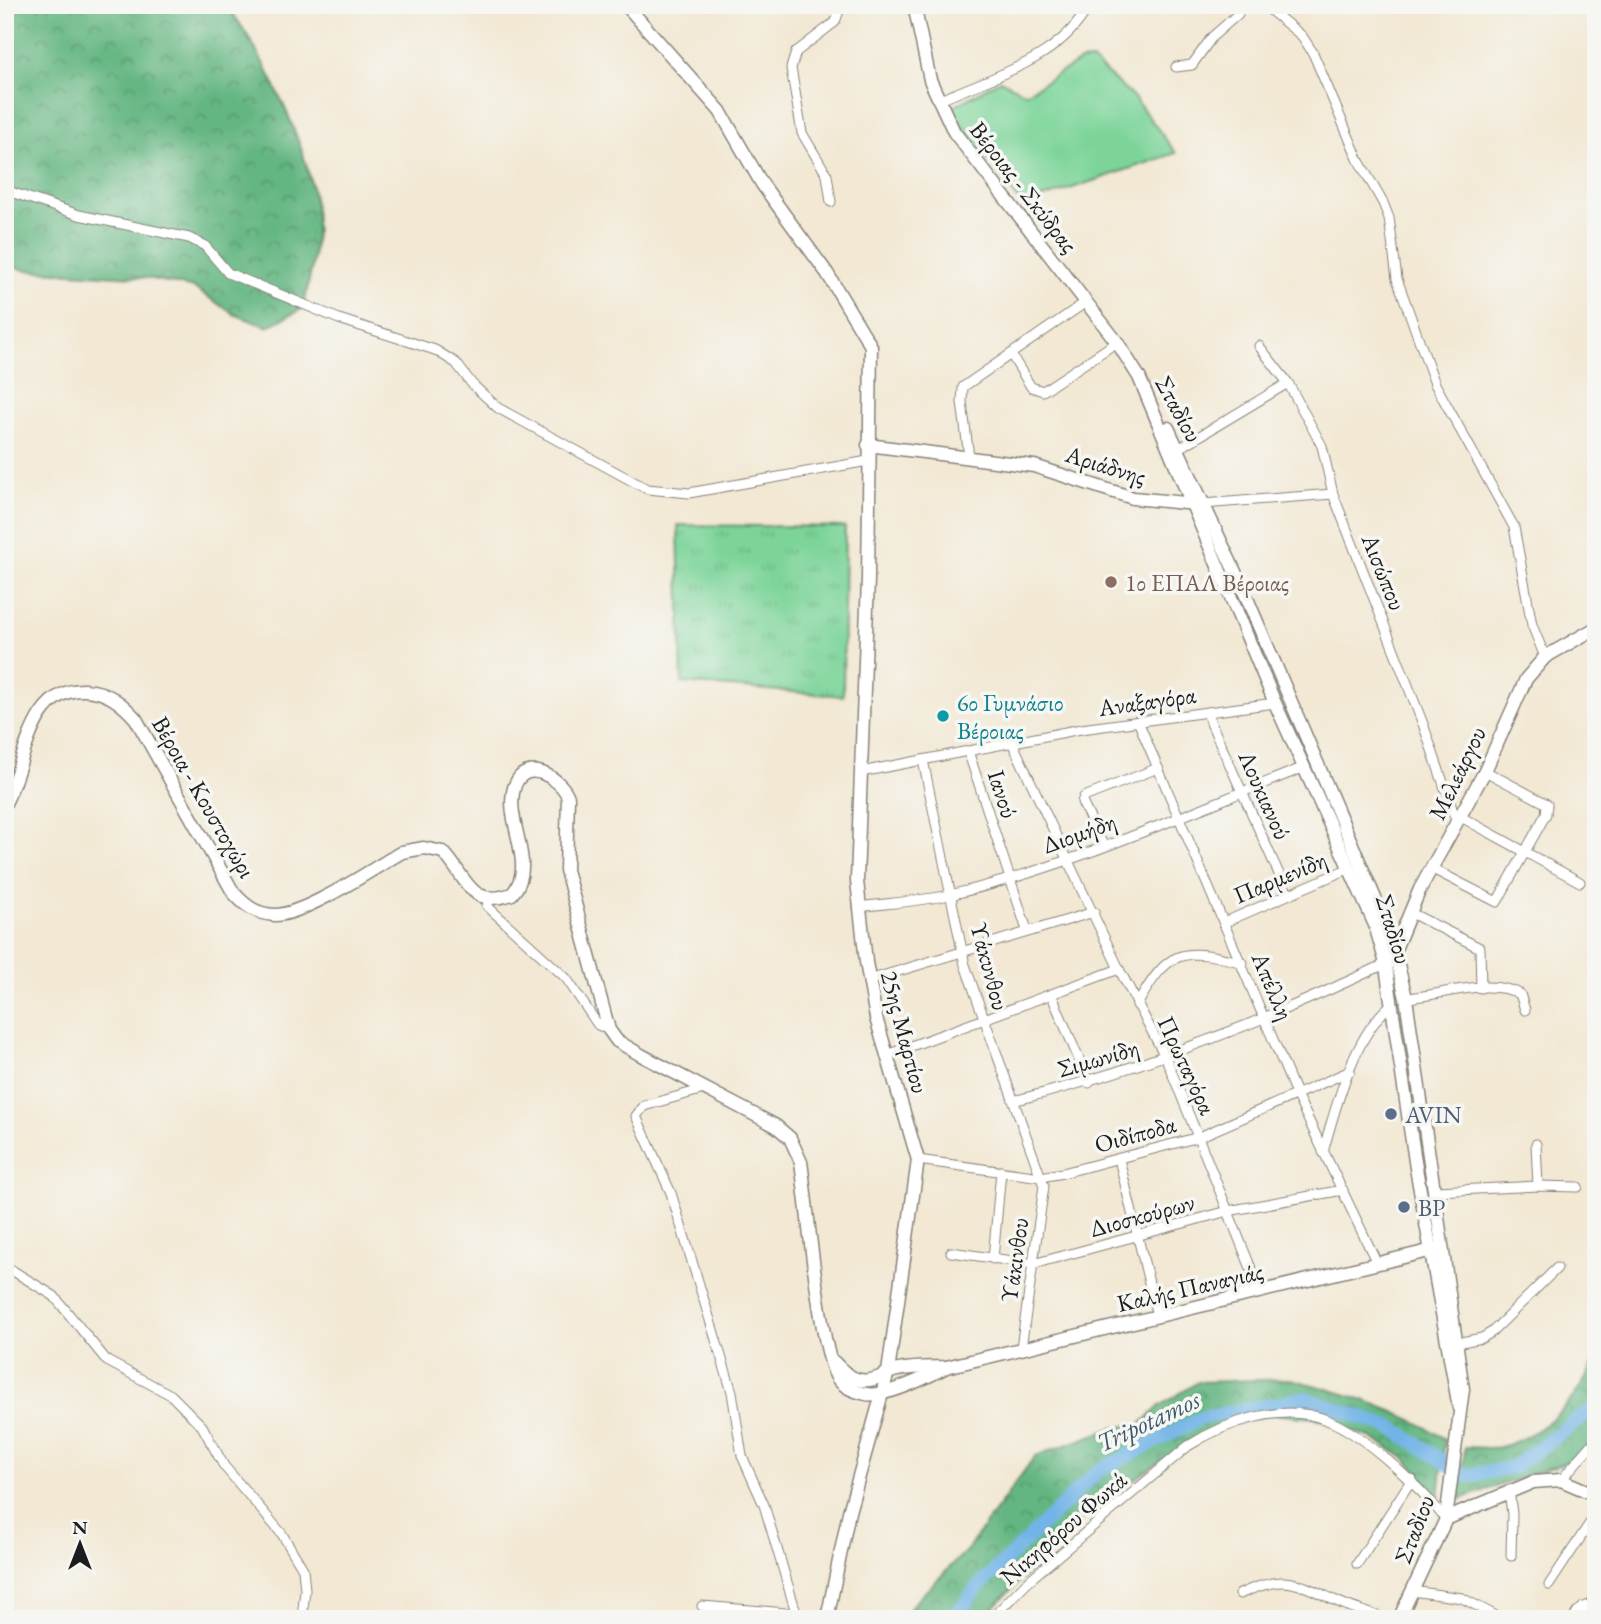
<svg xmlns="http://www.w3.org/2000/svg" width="1601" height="1624" viewBox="0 0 1601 1624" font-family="'EB Garamond',serif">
<defs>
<pattern id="forest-crowns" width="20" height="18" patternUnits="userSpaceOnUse" patternTransform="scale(1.75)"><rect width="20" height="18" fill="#64b681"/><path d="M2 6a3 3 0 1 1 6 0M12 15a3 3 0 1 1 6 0" fill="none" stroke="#529369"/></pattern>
<pattern id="park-tufts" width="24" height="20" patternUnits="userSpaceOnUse" patternTransform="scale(1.75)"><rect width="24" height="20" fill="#7bd499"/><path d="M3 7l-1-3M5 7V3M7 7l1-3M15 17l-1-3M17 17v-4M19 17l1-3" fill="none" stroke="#6ab583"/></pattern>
</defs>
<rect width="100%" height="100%" fill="#f6f6f2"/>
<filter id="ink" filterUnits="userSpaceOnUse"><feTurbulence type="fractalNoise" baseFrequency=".0143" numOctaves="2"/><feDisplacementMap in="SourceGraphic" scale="14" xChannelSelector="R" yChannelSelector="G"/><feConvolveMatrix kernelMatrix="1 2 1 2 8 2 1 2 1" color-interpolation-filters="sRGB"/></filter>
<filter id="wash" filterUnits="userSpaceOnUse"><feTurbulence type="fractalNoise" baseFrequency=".00686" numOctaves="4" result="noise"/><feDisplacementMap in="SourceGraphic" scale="28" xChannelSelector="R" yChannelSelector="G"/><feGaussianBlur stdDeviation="1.57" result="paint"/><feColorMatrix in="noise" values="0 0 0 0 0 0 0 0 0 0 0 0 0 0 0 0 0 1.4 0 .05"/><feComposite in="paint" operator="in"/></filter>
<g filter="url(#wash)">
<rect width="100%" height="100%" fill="#f2e8d3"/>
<polygon fill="#7bd499" stroke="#4c785a" stroke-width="2" points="1092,60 1135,99 1176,153 1022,205 950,109 1000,80 1026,93 1080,61"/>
<g fill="url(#forest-crowns)" stroke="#40694e" stroke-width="2">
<path d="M5,5H226C260,47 301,134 312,188C321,228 313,271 302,309L267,327L234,314L194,288L148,278L25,270L5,264Z"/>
<path d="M1596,1355V1439L1567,1462L1460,1499L1465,1447C1477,1447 1493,1450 1504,1446C1546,1432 1582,1397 1596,1355Z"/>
<path d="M1291,1379C1344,1393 1399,1408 1445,1439L1439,1498L1406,1459L1372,1438L1315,1418L1272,1414L1204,1432L1135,1479L1081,1520L982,1619H904L913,1604L967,1550L1035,1456L1113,1428L1141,1424L1160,1406L1198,1382Z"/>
</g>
<polygon fill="url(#park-tufts)" stroke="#4c785a" stroke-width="2" points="678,525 845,527 843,696 682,683"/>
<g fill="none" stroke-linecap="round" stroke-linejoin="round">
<polyline stroke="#72b4e7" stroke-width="14" points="952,1619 978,1587 1098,1471 1201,1418 1304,1398 1392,1428 1467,1476 1513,1467 1596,1407"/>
</g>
</g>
<g filter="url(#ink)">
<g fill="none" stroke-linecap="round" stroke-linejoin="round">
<g stroke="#878278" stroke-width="11">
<g id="street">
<polyline points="1264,5 1302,36 1313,53 1359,161 1383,203 1389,218 1397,279 1435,384 1514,527 1532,625 1545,657"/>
<polyline points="1176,67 1192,65 1212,37 1238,14 1239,5"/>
<path d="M938,101C991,77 1061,60 1089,5"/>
<polyline points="5,190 79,215 189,238 205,246 228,273 339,319 435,350 456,363 472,384 498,408 647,489 689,493 868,461"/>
<polyline points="831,202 827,175 802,133 791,68 796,52 835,22 841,5"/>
<polyline points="1259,346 1288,383 1322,446 1333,494 1423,724 1457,823"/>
<polyline points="1012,356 1031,387 1043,391 1117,342"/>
<polyline points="1178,449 1288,383"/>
<polyline points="969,457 962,402 963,387 1086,302"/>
<polyline points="1203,504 1333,494"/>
<polyline points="1206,712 1288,894"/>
<polyline points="1138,721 1297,1096 1377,1263"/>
<polyline points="1012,742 1119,969 1166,1058 1261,1293"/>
<polyline points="968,751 1027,930"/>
<polyline points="923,760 965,965 1044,1186 1021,1348"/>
<polyline points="861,772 1081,729 1275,703"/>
<polyline points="1461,817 1580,882"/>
<polyline points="1103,845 1082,802 1084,797 1158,768"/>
<polyline points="1431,868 1497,902 1546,814 1547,804 1485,771"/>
<polyline points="490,900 487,906 566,978 598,1025 609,1030"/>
<path d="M859,907C890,903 923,901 954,894C1075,865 1189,812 1305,767"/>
<polyline points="1409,912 1480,948 1481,988"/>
<polyline points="1225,922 1350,868"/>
<polyline points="869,980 1094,912"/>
<polyline points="1052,996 1089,1083"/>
<path d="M1406,998C1441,996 1488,977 1520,994L1525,1010"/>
<path d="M1137,1005C1168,950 1181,946 1243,963"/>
<polyline points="887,1055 1119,969"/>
<polyline points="704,1089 644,1106 636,1116 671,1193 732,1392 742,1456 764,1505 798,1619"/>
<path d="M1013,1101C1143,1069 1264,1022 1385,964"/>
<polyline points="1536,1144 1538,1186"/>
<path d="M1323,1152C1336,1106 1354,1034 1392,1004"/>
<polyline points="1119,1159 1157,1316"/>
<polyline points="918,1160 1041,1177 1063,1173 1199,1137 1350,1071"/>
<polyline points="1436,1191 1538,1186 1578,1187"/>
<polyline points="951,1252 1033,1264 1228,1211 1343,1190"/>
<polyline points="993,1259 1001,1171"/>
<polyline points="5,1266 54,1296 107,1361 171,1395 202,1426 224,1466 282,1534 303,1569 305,1590 302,1619"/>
<polyline points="1456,1343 1482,1338 1492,1332 1557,1268"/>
<polyline points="1561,1480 1596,1440"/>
<polyline points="1509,1490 1512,1514 1511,1556"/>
<polyline points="1357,1564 1412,1479"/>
<polyline points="1549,1585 1596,1514"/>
<polyline points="1412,1591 1462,1598 1502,1619"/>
<path d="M1240,1594C1284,1574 1294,1581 1334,1600C1350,1608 1369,1613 1387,1619"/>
<polyline points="702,1606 798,1614"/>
<polyline points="1583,1607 1596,1615"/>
<path d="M991,1619L1027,1582L1188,1446C1226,1422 1282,1402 1327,1420C1366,1435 1419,1487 1446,1519"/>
<polyline points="1573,1619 1578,1611 1596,1601"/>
</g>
</g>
<g stroke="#878278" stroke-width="15">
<g id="secondary">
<polyline points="626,5 720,111 762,184 827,273 871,346 868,579 857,881 866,962 876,1018 918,1160 888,1372 849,1512 827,1619"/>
<polyline points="914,5 930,80 954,132 1117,342 1139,377 1275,703 1375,925 1385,960 1416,1168 1459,1408"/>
<polyline points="1168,428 1243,589 1380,910 1392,940 1406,998 1463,1389 1446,1519 1399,1619"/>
<polyline points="868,445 1034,466 1133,498 1196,504"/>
<path d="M5,803C26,765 28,688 85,690C107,691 122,703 136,719L233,892C245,906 256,914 275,915C305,915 374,868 402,852L424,848L443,852C468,878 469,909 512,894C539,865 502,819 515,785C526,757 561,778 568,797L566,870L609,1030L617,1041L641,1055L776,1126L790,1138L801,1162C807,1201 820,1355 838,1379C844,1387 856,1392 866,1394C885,1398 929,1376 946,1367"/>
<polyline points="1395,949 1420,889 1485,771 1526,679 1545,657 1596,628"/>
<path d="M834,1362C851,1381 864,1386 886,1374C897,1367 933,1367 946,1367L1437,1249"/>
<polyline points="1446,1519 1533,1482 1561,1480 1596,1495"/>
</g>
</g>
<use href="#street" stroke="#fff" stroke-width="9"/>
<use href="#secondary" stroke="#fff" stroke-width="12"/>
</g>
</g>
<circle fill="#8d6e63" stroke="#f6f6f2" stroke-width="2.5" cx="1111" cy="582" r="7"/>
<circle fill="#0f9aa8" stroke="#f6f6f2" stroke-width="2.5" cx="943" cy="716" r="7"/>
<g fill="#5c6f8a" stroke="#f6f6f2" stroke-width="2.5">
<circle cx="1391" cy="1114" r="7"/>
<circle cx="1404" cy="1207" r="7"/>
</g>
<g text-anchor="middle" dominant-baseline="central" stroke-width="7" stroke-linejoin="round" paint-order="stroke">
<g font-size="24" fill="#1c1c1c" stroke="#f6f6f2">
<text transform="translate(1024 187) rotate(52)">Βέροιας - Σκύδρας</text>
<text transform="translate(1179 409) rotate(61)">Σταδίου</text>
<text transform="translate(1106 465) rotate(17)">Αριάδνης</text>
<text transform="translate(1384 572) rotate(68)">Αισώπου</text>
<text transform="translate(1147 701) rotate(-8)">Αναξαγόρα</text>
<text transform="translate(1457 773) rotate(-64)">Μελεάργου</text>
<text transform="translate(1003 794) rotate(72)">Ιανού</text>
<text transform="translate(1265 795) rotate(66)">Λουκιανού</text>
<text transform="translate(204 797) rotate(60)">Βέροια - Κουστοχώρι</text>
<text transform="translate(1079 833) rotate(-20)">Διομήδη</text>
<text transform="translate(1280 877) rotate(-23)">Παρμενίδη</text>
<text transform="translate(1394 929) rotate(73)">Σταδίου</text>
<text transform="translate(990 966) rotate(75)">Υάκυνθου</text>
<text transform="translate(1273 986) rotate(67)">Απέλλη</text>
<text transform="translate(905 1032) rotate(75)">25ης Μαρτίου</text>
<text transform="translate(1098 1058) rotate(-16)">Σιμωνίδη</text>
<text transform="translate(1187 1065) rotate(65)">Πρωταγόρα</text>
<text transform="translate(1135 1134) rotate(-15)">Οιδίποδα</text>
<text transform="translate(1142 1215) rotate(-15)">Διοσκούρων</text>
<text transform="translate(1014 1260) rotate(-82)">Υάκινθου</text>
<text transform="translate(1190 1287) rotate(-13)">Καλής Παναγιάς</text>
<text transform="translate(1063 1528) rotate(-41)">Νικηφόρου Φωκά</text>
<text transform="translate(1414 1529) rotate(-69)">Σταδίου</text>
</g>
<g font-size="24" fill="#785e54" stroke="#f6f6f2" text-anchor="start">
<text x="1125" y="582">1ο ΕΠΑΛ Βέροιας</text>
</g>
<g font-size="24" fill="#0d838f" stroke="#f6f6f2" text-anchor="start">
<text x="957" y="702">6ο Γυμνάσιο<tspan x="957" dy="28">Βέροιας</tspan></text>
</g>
<g font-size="24" fill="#4e5e75" stroke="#f6f6f2" text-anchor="start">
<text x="1405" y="1114">AVIN</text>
<text x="1418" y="1207">BP</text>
</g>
<g font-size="26" font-style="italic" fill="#3e596d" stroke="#f6f6f2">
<text transform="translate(1148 1421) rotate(-25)">Tripotamos</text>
</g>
</g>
<rect width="1601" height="1624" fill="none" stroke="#f6f6f2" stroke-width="28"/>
<g transform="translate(80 1544)" stroke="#f6f6f2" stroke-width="5" paint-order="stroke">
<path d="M0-5L12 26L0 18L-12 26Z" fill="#1c1c1c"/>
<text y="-10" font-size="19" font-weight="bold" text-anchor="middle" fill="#1c1c1c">N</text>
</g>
</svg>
